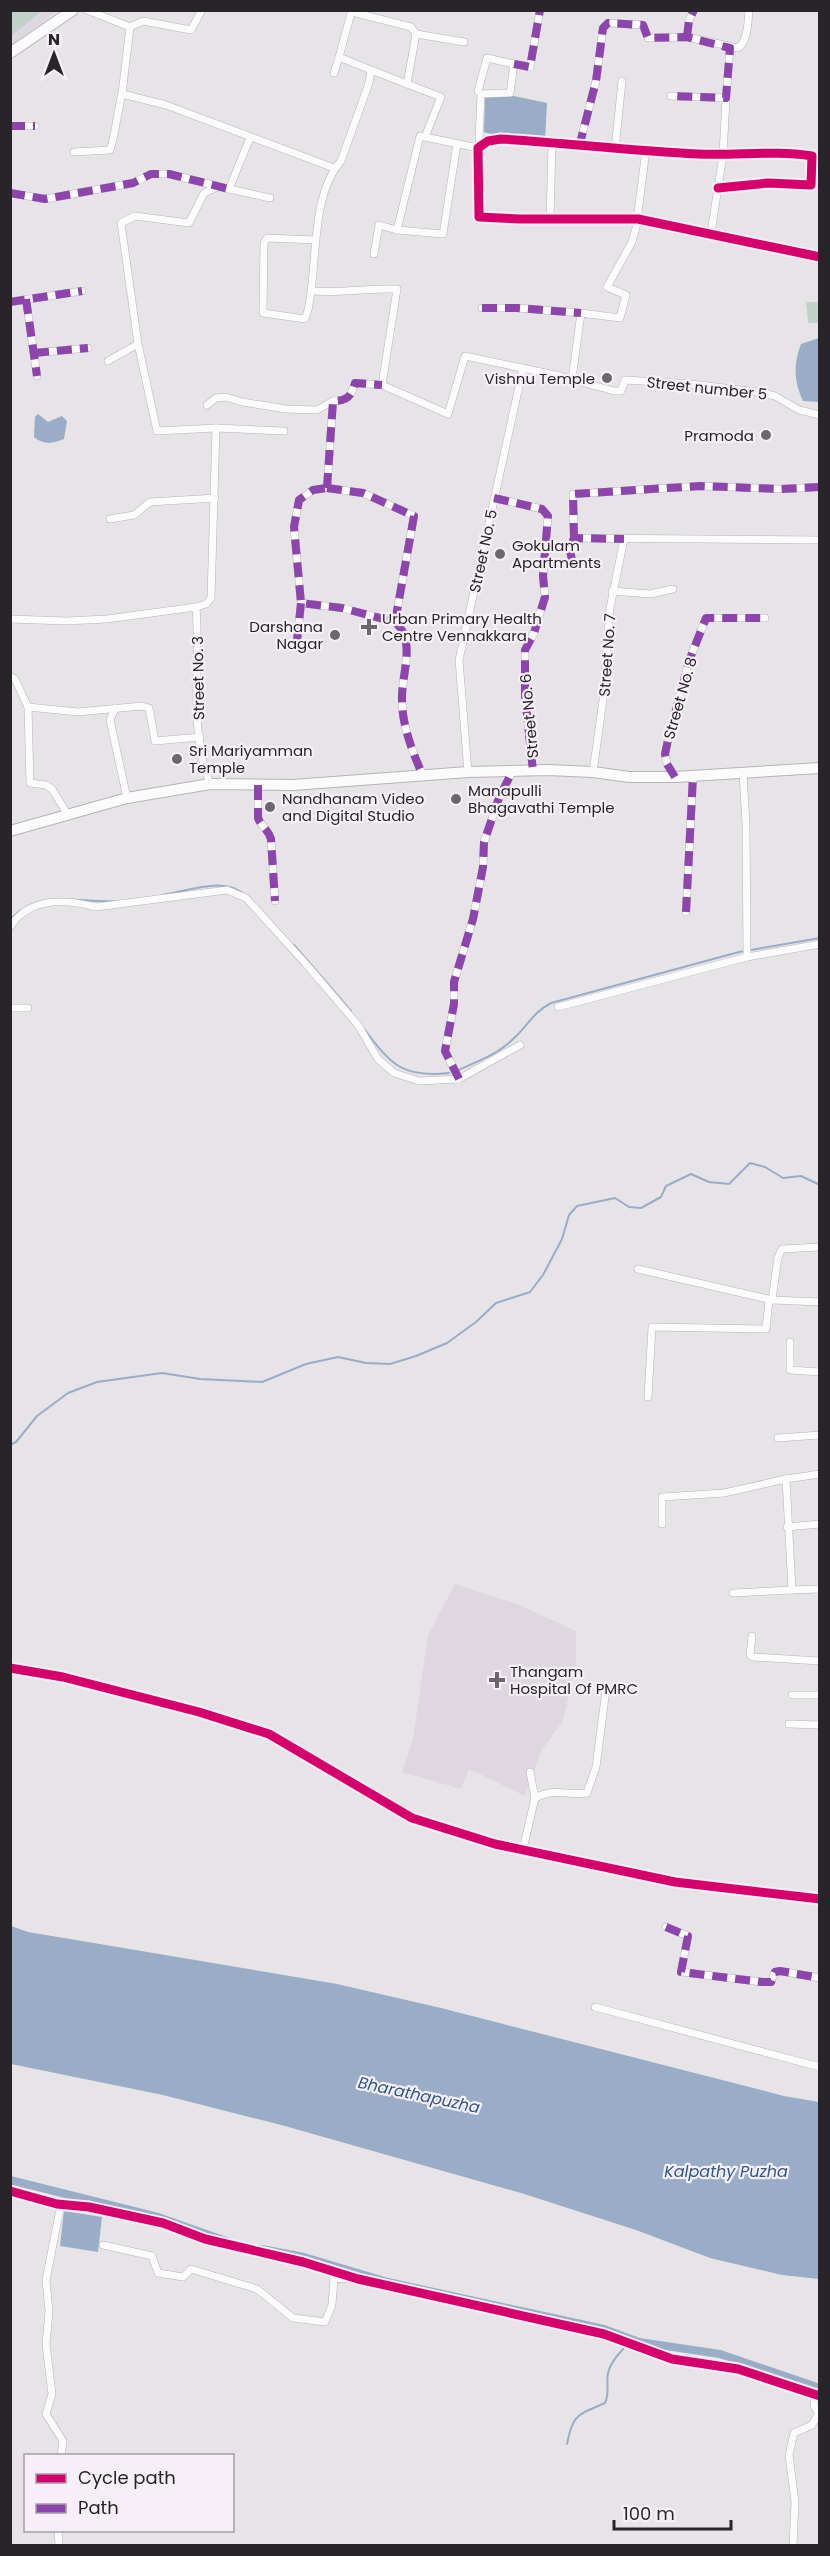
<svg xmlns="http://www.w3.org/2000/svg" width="830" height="2556" viewBox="0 0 830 2556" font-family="Poppins,sans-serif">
<rect width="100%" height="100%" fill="#e7e4e8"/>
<g fill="#ded7e0">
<polygon points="11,11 58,11 11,46"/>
<polygon points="455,1584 517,1604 576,1631 576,1663 563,1721 541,1751 525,1796 469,1769 461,1789 402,1772 413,1739 428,1635"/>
</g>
<g fill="#c2d1ca">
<polygon points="11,10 42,10 42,11 11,36"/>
<polygon points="806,302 819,302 819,323 808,323"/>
</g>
<g fill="#99adc6">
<polygon points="514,96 547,103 545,140 498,136 484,132 485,97"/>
<path d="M819,338V402L803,401C794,382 793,364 801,344Z"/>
<path d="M38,414L48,422L62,416L67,421L64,439C52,444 44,445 34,437L35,417Z"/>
<polygon points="11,1926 28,1932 337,1984 441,2008 784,2096 819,2102 819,2279 782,2275 710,2258 636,2230 521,2193 285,2126 163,2095 11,2064"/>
<polygon points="64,2211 102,2217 98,2252 60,2246"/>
</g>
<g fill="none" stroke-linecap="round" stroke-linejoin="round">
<g stroke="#99adc6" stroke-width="2">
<path d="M163,895C189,891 226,875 246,896"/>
<path d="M10,920C40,887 80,904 119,901"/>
<polyline points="294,945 351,1011"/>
<path d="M365,1030C391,1065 403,1078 449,1073"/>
<path d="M458,1070C477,1062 498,1054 513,1039C528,1026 532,1013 551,1003L739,952L820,938"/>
<polyline points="10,1445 16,1442 37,1416 68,1393 97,1382 162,1373 200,1379 262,1382 306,1364 338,1357 366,1363 390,1364 416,1356 447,1343 476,1322 496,1303 530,1292 543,1275 562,1239 569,1215 577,1206 615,1198 629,1207 641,1208 661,1197 666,1186 691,1174 709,1182 729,1184 750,1163 765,1167 783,1178 801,1176 820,1185"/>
<path d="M567,2444C573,2413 578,2415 605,2403C610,2393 606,2384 608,2373C610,2363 618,2355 624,2348"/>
</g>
<g stroke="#99adc6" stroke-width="8">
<polyline points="10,2180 158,2217 232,2243"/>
<polyline points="262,2249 304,2257 388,2282 604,2329 639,2342 720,2354 820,2388"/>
</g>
<g stroke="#b6b3b6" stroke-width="8">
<g id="street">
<polyline points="87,10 130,27 143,21 191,30 202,10"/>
<polyline points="352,12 411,27 416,34 407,84 371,70"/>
<polyline points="416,34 464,42"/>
<polyline points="687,37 689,20 694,10"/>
<polyline points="514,64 530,67 540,10"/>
<polyline points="334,73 339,57"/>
<polyline points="407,84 441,97 425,137"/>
<polyline points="122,94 130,27"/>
<polyline points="481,94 478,91 487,58 514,64 510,93 481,94 479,140 488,141"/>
<polyline points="671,96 726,98 730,48"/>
<polyline points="10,126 35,126"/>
<polyline points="250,138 229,189 270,198"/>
<path d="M579,147L596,81L603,28L608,23L643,25L648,38L687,37L738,48C748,41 748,22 749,10"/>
<polyline points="615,149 622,81"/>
<path d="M74,152L110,150C116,132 117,113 122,94L166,105L334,168"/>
<polyline points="217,187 204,193 189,223 135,216 121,223 138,344 157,431 216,428 284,431"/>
<path d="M718,188L768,183L811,185L812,156C774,150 736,156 698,154C632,151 566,143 501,139L488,141L478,148L479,217L519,219H638L820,257"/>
<polyline points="10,193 45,199 133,183 151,174 169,174 229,189"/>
<polyline points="550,219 552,145"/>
<polyline points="397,230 443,234 457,144"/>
<polyline points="711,233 723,155 726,98"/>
<path d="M316,240L267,238L264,243L263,313L305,319L308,310C318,266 310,196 341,161L369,83L371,70L339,57L352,10"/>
<polyline points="374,254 379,225 397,230 420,136 478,148"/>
<path d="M312,291C341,293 369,288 397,289L382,385L448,414L465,356L560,376L614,391H621L625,380L691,384L758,392L775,396L799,410L820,415"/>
<polyline points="26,299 37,376"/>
<polyline points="10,302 82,291"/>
<polyline points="482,308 517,308 581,313"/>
<polyline points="34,353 88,348"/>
<polyline points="108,361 138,344"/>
<polyline points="572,379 581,313 620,318 626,295 607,287 632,242 636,228 646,150"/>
<polyline points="207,405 216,398 226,397 242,402 286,409 317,410 333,401"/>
<polygon points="327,488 363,493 414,516 395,622 342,608 301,603 294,527 299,500 313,490"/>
<path d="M327,488L333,401C347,401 351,397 355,383L382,385"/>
<polyline points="494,498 542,509 548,516 543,576 545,597 534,633 525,650 525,696 533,771"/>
<polyline points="110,519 134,515 150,502 215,498"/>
<polyline points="574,538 573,494 700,486 781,489 820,487"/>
<polyline points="573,566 570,550 574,538 820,540"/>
<polyline points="612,591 650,594 673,589"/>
<path d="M196,607C201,666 188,729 210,784"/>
<polyline points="10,619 66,621 107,619 196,607 206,604 211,598 216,428"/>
<path d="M395,622C417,641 401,674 402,700C402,726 413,753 423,776"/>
<polyline points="297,641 301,603"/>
<polyline points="10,676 15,679 28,707 30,783 46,785 52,789 68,815"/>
<polyline points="28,707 78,712 142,706 149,708 155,741 200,737"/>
<polyline points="115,708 110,720 127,798"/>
<polyline points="468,772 459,660 523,368"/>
<polyline points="593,772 603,700 610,608 624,539"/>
<polyline points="743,774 746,824 747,957"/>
<polyline points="675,777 667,764 665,754 668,740 689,661 706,618 765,618"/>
<path d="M258,785V818C261,826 268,829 271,839L275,901"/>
<polyline points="686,912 693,776"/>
<path d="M10,927C29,897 66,899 96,907L227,890L246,898L306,964L358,1025L378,1059L394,1073L419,1081L459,1079L520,1045"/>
<polyline points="558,1007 747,957 820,944"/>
<polyline points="10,1008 28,1008"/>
<polyline points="459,1079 445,1051 454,1004 454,982 473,919 483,867 484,842 499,798 512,772"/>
<polyline points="820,1247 782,1249 778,1257 772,1300 820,1302"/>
<polyline points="638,1269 772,1300"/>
<polyline points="790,1342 790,1370 820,1372"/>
<polyline points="648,1397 652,1327 766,1329 769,1300"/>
<polyline points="778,1438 820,1435"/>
<polyline points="820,1474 786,1479 792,1590 820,1589"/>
<polyline points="662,1524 662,1497 724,1493 786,1479"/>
<polyline points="787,1527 820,1524"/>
<polyline points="733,1593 792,1590"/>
<polyline points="752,1636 750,1655 753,1657 820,1661"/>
<polyline points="10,1668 63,1677 199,1712 269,1734 412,1818 495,1844 675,1882 820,1899"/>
<polyline points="792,1695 820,1695"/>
<polyline points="789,1724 820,1725"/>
<path d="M535,1798C556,1787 567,1796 587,1793L596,1767L606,1690"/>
<polyline points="523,1849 535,1798 530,1772"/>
<polyline points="666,1927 688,1936 681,1972 762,1982 771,1982 775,1972 780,1971 820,1978"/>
<polyline points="595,2007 820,2067"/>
<polyline points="10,2191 57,2204 89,2207 163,2223 205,2239 303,2262 358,2279 604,2334 672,2359 738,2369 820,2396"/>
<polyline points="61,2204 46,2280 49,2311 46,2344 52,2394 46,2414 63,2441 61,2456"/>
<polyline points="103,2245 152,2256 158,2273 183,2277 191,2269 257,2289 293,2318 325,2322 332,2305 334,2278 349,2279"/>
<path d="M816,2395C814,2402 812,2408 820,2413"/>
<polyline points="58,2530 59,2546"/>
<polyline points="793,2546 795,2502 789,2455 794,2433 812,2425 819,2413"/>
</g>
</g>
<g stroke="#b6b3b6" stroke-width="12">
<g id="secondary">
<polyline points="10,53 73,10"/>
<polyline points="10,831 127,798 210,784 293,785 468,772 548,770 593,772 629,777 675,777 820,768"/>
</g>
</g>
<use href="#street" stroke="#fbfbfc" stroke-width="7"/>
<use href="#secondary" stroke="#fbfbfc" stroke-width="10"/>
<g stroke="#8e44ad" stroke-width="8" stroke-dasharray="15 8" stroke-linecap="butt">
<polyline points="687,37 689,20 694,10"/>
<polyline points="514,64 530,67 540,10"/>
<polyline points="10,126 35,126"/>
<polyline points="579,147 596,81 603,28 608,23 643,25 648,38 687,37 730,48 726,98 671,96"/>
<polyline points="10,193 45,199 133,183 151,174 169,174 229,189"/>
<polyline points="26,299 37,376"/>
<polyline points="10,302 82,291"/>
<polyline points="482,308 517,308 581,313"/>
<polyline points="34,353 88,348"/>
<polygon points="327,488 363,493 414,516 395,622 342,608 301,603 294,527 299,500 313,490"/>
<path d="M327,488L333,401C347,401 351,397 355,383L382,385"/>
<polyline points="494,498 542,509 548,516 543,576 545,597 534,633 525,650 525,696 533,771"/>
<polyline points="574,538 573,494 700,486 781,489 820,487"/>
<polyline points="573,566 570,550 574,538 624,539"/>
<path d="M395,622C417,641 401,674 402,700C402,726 413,753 423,776"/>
<polyline points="297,641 301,603"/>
<polyline points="675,777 667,764 665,754 668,740 689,661 706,618 765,618"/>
<path d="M258,785V818C261,826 268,829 271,839L275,901"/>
<polyline points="686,912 693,776"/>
<polyline points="459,1079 445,1051 454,1004 454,982 473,919 483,867 484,842 499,798 512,772"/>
<polyline points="666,1927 688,1936 681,1972 762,1982 771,1982 775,1972 780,1971 820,1978"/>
</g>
<g stroke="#f6eff7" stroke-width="13">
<g id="cycleway">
<path d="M718,188L768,183L811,185L812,156C774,150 736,156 698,154C632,151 566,143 501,139L488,141L478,148L479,217L519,219H638L820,257"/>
<polyline points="10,1668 63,1677 199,1712 269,1734 412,1818 495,1844 675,1882 820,1899"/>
<polyline points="10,2191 57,2204 89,2207 163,2223 205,2239 303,2262 358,2279 604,2334 672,2359 738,2369 820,2396"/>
</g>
</g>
<use href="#cycleway" stroke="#d6006c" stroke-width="9"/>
</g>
<g fill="#6b686b" stroke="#f6eff7" stroke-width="2">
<circle cx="607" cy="378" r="6"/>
<circle cx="766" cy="435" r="6"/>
<circle cx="500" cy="554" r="6"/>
<path d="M366 618h6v6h6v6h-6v6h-6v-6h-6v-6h6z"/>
<circle cx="335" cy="635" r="6"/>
<circle cx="177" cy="759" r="6"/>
<circle cx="456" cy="799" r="6"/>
<circle cx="270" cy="807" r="6"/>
<path d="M494 1671h6v6h6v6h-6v6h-6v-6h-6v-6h6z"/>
</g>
<g text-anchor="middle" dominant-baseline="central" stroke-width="4.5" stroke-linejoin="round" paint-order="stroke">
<g font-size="15" fill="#282528" stroke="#f6eff7" text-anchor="start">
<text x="595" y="378" text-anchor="end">Vishnu Temple</text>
<text x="754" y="435" text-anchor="end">Pramoda</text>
<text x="512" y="545">Gokulam<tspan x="512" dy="17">Apartments</tspan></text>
<text x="382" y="618">Urban Primary Health<tspan x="382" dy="17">Centre Vennakkara</tspan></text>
<text x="323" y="626" text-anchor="end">Darshana<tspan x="323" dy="17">Nagar</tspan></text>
<text x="189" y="750">Sri Mariyamman<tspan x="189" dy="17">Temple</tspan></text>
<text x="468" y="790">Manapulli<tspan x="468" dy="17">Bhagavathi Temple</tspan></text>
<text x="282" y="798">Nandhanam Video<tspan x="282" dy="17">and Digital Studio</tspan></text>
<text x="510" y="1671">Thangam<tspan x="510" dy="17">Hospital Of PMRC</tspan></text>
</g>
<g font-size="15" fill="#282528" stroke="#f6eff7">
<text transform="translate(707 388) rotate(6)">Street number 5</text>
<text transform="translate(483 551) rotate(-78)">Street No. 5</text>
<text transform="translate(607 655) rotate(-86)">Street No. 7</text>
<text transform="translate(198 678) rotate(-91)">Street No. 3</text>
<text transform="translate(680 698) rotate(-74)">Street No. 8</text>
<text transform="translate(529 716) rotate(-95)">Street No. 6</text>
</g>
<g font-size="16" font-style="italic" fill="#2d5787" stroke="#f6eff7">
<text transform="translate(419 2095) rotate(12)">Bharathapuzha</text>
<text x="726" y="2171">Kalpathy Puzha</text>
</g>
</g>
<rect width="830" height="2556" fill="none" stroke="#282528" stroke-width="24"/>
<rect x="24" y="2454" width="210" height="78" fill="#f6eff7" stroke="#a49ea4" stroke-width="1.5"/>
<rect x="36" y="2474" width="30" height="9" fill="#d6006c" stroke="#a49ea4" stroke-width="1.5"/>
<text x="78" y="2484" font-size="18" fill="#282528">Cycle path</text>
<rect x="36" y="2504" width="30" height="9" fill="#8e44ad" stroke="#a49ea4" stroke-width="1.5"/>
<text x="78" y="2514" font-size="18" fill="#282528">Path</text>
<g transform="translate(54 54)" stroke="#f6eff7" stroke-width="4.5" paint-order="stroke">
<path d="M0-4.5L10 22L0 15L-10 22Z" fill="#282528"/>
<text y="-9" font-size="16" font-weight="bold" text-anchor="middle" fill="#282528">N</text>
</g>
<path d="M614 2520v9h117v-9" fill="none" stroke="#282528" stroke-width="3"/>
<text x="623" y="2520" font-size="18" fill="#282528" stroke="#f6eff7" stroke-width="4.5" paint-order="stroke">100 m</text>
</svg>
